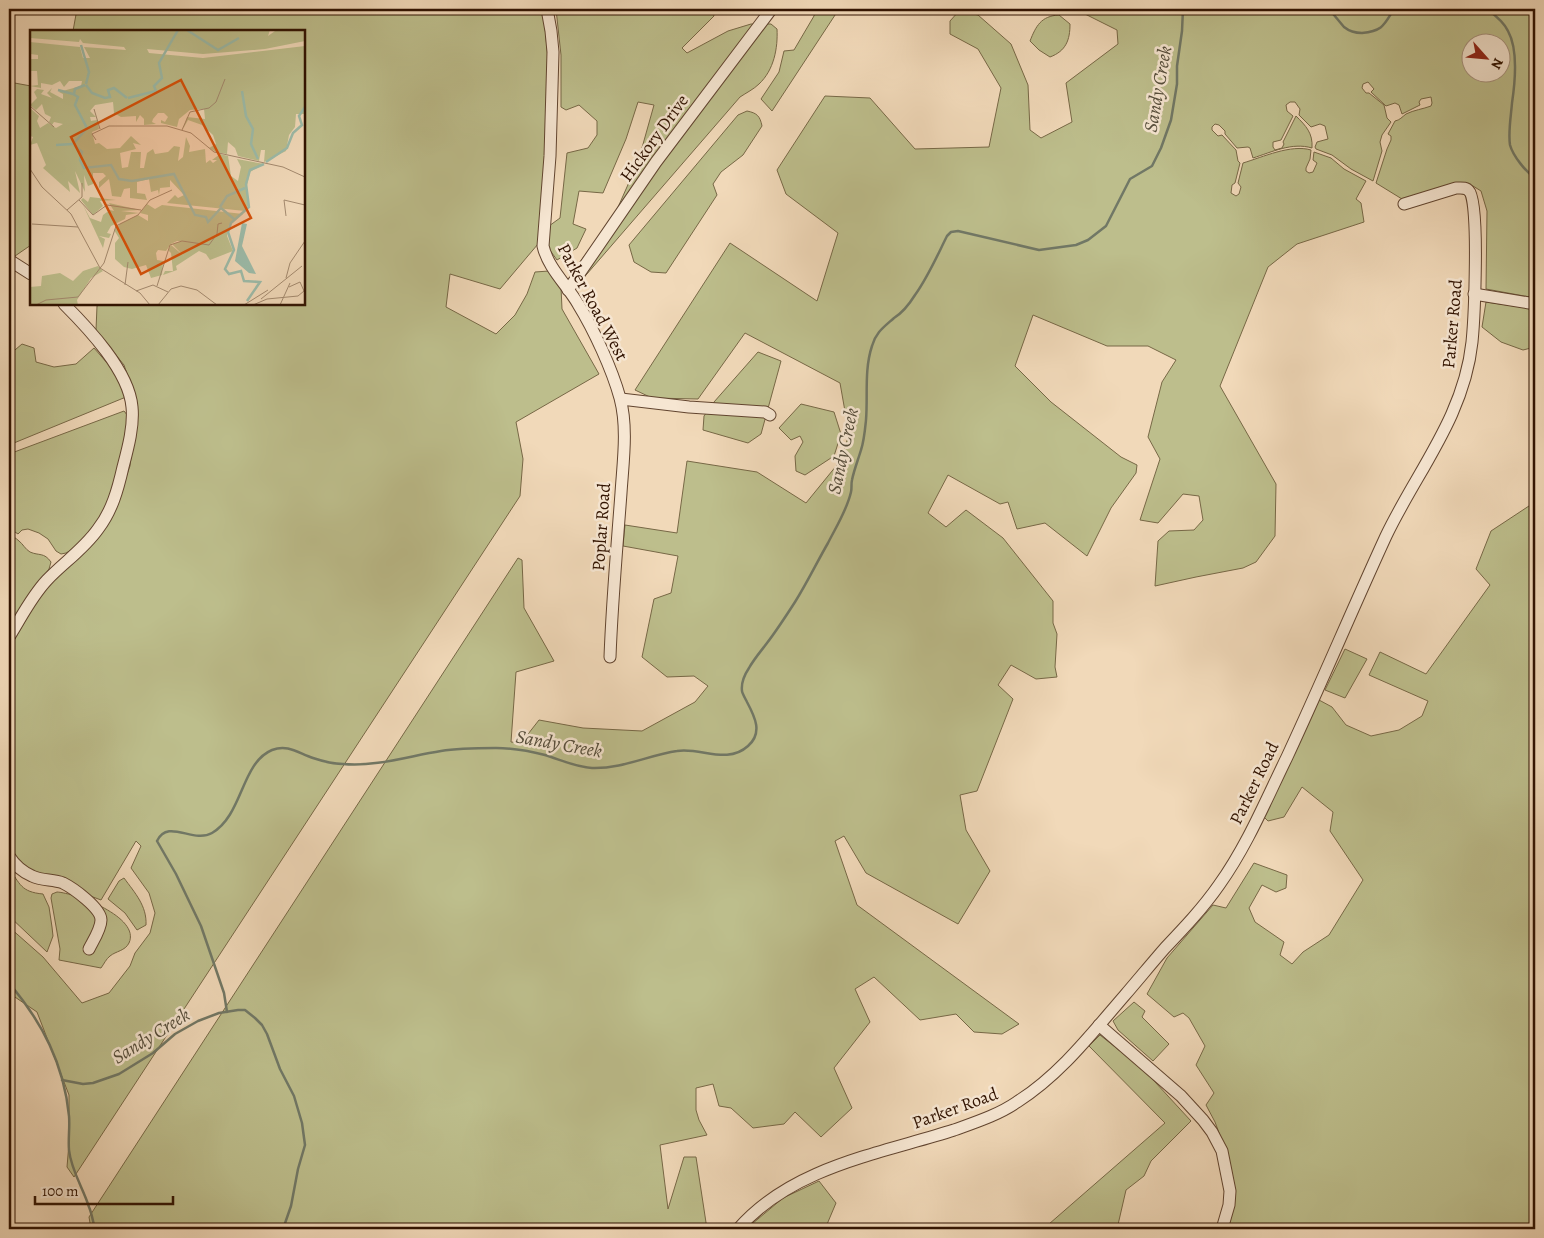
<svg xmlns="http://www.w3.org/2000/svg" width="1544" height="1238" viewBox="0 0 1544 1238" font-family="Alegreya,serif">
<rect width="100%" height="100%" fill="#f1d9b9"/>
<filter id="stains"><feTurbulence type="fractalNoise" baseFrequency=".004" numOctaves="4"/><feColorMatrix values="0 0 0 0 .2 0 0 0 0 .09 0 0 0 0 .02 0 0 0 .5 -.17"/></filter>
<radialGradient id="worn" r=".72"><stop offset=".6" stop-color="#630" stop-opacity="0"/><stop offset="1" stop-color="#630" stop-opacity=".3"/></radialGradient>
<g fill="#bdbe8c" stroke="#776846" fill-rule="evenodd">
<polygon points="77,9 542,9 544,16 548,59 546,165 538,244 500,289 450,274 446,307 496,334 515,315 527,294 535,272 549,271 561,287 562,309 599,374 516,422 523,459 520,496 74,1177 67,1167 69,1143 69,1095 37,1012 9,993 9,927 43,957 82,1003 109,993 130,966 135,953 150,933 155,913 149,893 131,868 141,846 136,841 101,900 64,886 50,885 9,858 9,649 45,587 116,505 130,466 137,403 124,365 96,330 97,306 100,304 304,304 304,31 73,31"/>
<path d="M556,9H713L714,16L682,48L687,53L728,31L751,24H771L777,29C778,48 774,70 759,84C754,89 746,93 740,97L580,282L572,273L615,214L638,162L654,105L638,102L626,139L603,193L579,191L573,224L586,229L577,248L557,260L547,246L549,226L560,218L567,153L588,148L597,135V121L579,105L566,110L561,107V55Z"/>
<polygon points="816,9 839,9 772,111 761,99 779,72 784,51 794,50 814,16"/>
<path d="M1075,9H1535V298L1486,289L1487,211L1481,191L1473,186L1457,184L1426,194L1402,199L1376,183L1387,149L1391,140V136L1388,134L1395,121C1400,120 1402,117 1406,114C1414,110 1423,109 1431,106L1432,103L1431,97L1421,99L1419,102L1420,105L1402,114L1399,105L1395,103L1386,106L1371,92L1374,89L1368,82L1363,84L1362,88L1366,93H1369L1384,105L1387,118L1391,122L1382,135L1380,142L1382,151L1373,181L1351,169L1332,155L1316,149L1315,147L1317,142L1328,139L1325,126L1320,124L1311,127L1299,115L1300,109L1295,102H1290L1286,105L1287,111L1293,116L1281,140L1273,142V147L1275,150L1282,148L1284,144L1283,142L1296,116C1306,126 1313,133 1312,148C1292,142 1272,152 1253,158L1250,148L1248,147L1237,148L1225,134V131L1219,125L1215,124L1212,127V130L1218,136L1222,135L1236,150L1238,161L1240,163L1235,183L1232,185L1231,193L1236,196L1239,194L1241,187L1238,183L1243,163C1263,157 1291,144 1311,150L1310,159L1306,168V171L1309,173L1313,172L1317,163L1313,160L1314,152L1331,158L1344,169L1366,181L1356,199L1361,203L1364,222L1297,244L1268,267L1220,386L1276,484L1275,536L1256,562L1243,568L1196,577L1155,586L1158,541L1169,531L1194,530L1203,520L1199,496L1183,494L1158,523L1140,520L1160,459L1148,437L1162,382L1176,360L1148,346H1107L1033,315L1015,366L1051,402L1121,457L1137,465L1136,473L1111,508L1087,556L1045,523L1017,529L1008,502L1000,504L948,475L928,513L946,527L966,510L1003,538L1053,601V623L1057,634L1055,667L1057,677L1036,679L1011,665L998,685L1013,699L977,791L960,795L966,830L990,871L958,924L866,873L844,836L835,841L857,905L1019,1024L1002,1034L974,1032L956,1014L920,1020L874,977L855,989L870,1022L834,1068L852,1108L821,1137L795,1112L784,1124L753,1128L731,1108L719,1106L713,1084L696,1088V1110L699,1120L707,1135L660,1145L668,1209L684,1157H696L707,1229H91L89,1217L518,558L522,560L524,608L554,661L516,672L511,742L521,743L539,720L583,728L642,731L695,702L708,686L694,676L667,677L642,657L654,599L671,593L678,556L623,546L625,525L677,533L687,461L757,472L806,503L841,460L849,434L840,383L745,333L698,399L652,398L635,390L730,243L817,301L838,233L786,194L777,170L825,96L870,98L915,149L989,147L1001,88L978,49L950,34V21L959,11L978,15L1011,44L1028,85L1030,130L1041,138L1072,122L1066,83L1118,44L1117,30ZM1472,42H1502V72H1472Z"/>
<path d="M1059,15L1070,24C1070,40 1066,51 1050,57L1039,50L1030,41C1036,26 1041,16 1059,15Z"/>
<polygon points="9,82 31,86 31,245 15,256 9,253"/>
<path d="M747,111C757,113 760,116 762,126L743,155L721,172L713,184L717,195L666,273L651,272L634,262L629,245L738,115Z"/>
<polygon points="1486,302 1535,309 1535,347 1523,350 1501,342 1482,327"/>
<polygon points="22,344 34,348 36,362 54,367 76,364 94,348 115,372 126,397 9,445 9,355"/>
<polygon points="758,352 781,361 761,434 748,443 703,430 704,416 714,402"/>
<polygon points="801,404 834,412 841,434 834,456 805,475 796,471 795,456 803,442 800,436 791,440 779,428"/>
<polygon points="124,411 128,416 121,461 102,518 76,547 66,553 61,554 56,551 48,539 39,533 28,529 22,530 18,534 9,528 9,454"/>
<polygon points="1535,502 1535,1229 1226,1229 1228,1157 1215,1122 1206,1105 1214,1093 1196,1065 1205,1046 1189,1018 1183,1013 1174,1017 1147,994 1167,958 1213,905 1226,908 1254,863 1287,875 1286,888 1276,892 1262,885 1249,908 1255,922 1284,942 1280,955 1292,964 1303,952 1329,935 1363,880 1330,831 1333,812 1302,787 1284,817 1268,821 1264,817 1319,700 1332,707 1346,725 1371,736 1399,730 1422,716 1428,701 1369,675 1380,652 1426,674 1490,585 1476,569 1491,531"/>
<path d="M9,534C12,536 16,538 19,541C23,544 25,549 30,552C39,556 44,552 51,562L49,569L9,629Z"/>
<polygon points="1345,649 1367,659 1345,698 1325,690"/>
<path d="M9,868C20,884 21,892 43,894L49,907L52,927L53,936L47,952L9,916Z"/>
<path d="M124,878C135,893 147,906 146,925L137,930L125,913L108,899L119,881Z"/>
<path d="M57,892C75,893 141,917 129,943C125,951 116,951 110,956C106,959 104,964 101,968L59,960L60,949L51,898L52,894Z"/>
<polygon points="1134,1002 1145,1011 1142,1017 1169,1044 1153,1061 1118,1030 1113,1021"/>
<polygon points="1100,1035 1144,1070 1191,1121 1151,1161 1144,1176 1126,1190 1117,1229 1038,1229 1049,1224 1165,1123 1089,1046"/>
<polygon points="819,1181 836,1203 825,1229 746,1229 783,1198"/>
</g>
<g fill="none" stroke-linecap="round" stroke-linejoin="round">
<g stroke="#717866" stroke-width="2.5">
<path d="M1329,9C1334,15 1339,21 1344,27C1349,31 1356,33 1362,33C1383,31 1384,25 1394,9"/>
<path d="M1487,9C1495,15 1504,22 1508,31C1518,49 1515,83 1512,103C1511,116 1508,132 1510,145C1513,156 1526,172 1535,178"/>
<path d="M9,983C42,1022 64,1064 69,1116C70,1127 68,1139 69,1150C71,1170 83,1188 89,1207C92,1214 93,1222 95,1229"/>
<path d="M227,1012L224,993L201,926L176,874L157,841C168,818 193,844 212,833C243,815 241,763 272,750C288,744 298,753 313,758C322,761 334,764 343,764C376,767 409,756 441,751C458,748 478,748 496,748C511,748 530,751 545,755C561,760 576,767 592,768C622,769 649,755 677,751C701,747 727,765 748,746C763,733 755,717 747,702C746,700 742,693 742,691C741,683 745,674 749,668C754,659 761,651 767,643C777,630 786,616 795,602C807,583 817,562 828,543C836,527 847,510 851,492C852,488 851,484 852,480C854,470 858,460 861,450C864,441 865,430 866,420C868,396 864,370 872,346C876,332 884,327 894,318C902,313 910,303 915,295C928,277 937,256 947,236L951,232L958,231L1039,250L1076,245L1088,240L1106,226L1130,179L1152,166L1161,148L1171,120L1177,84V66L1182,31L1183,9"/>
<polyline points="62,1080 83,1084 93,1083 119,1074 153,1053 175,1034 198,1021 219,1013 238,1010 245,1010 255,1018 262,1025 267,1034 280,1069 294,1096 302,1123 305,1145 298,1169 291,1206 283,1229"/>
</g>
<g stroke="#61442f" stroke-width="13">
<g id="street">
<path d="M547,9L551,31L553,52L550,156L543,246C548,268 567,285 578,304C594,330 612,369 620,398C628,428 623,462 621,493C617,547 612,602 610,657"/>
<polyline points="9,260 31,274"/>
<polyline points="568,290 656,162 770,11 770,9"/>
<polyline points="1474,294 1535,304"/>
<polyline points="621,399 689,407 765,412 770,415"/>
<path d="M9,637C21,618 31,597 47,580C63,563 84,549 98,529C112,511 118,489 123,467C128,448 134,426 132,407C129,371 88,328 64,304"/>
<path d="M9,856C14,864 23,872 32,876C42,881 53,879 63,883C73,888 101,908 101,920C101,929 93,941 89,949"/>
<polyline points="1099,1025 1181,1096 1203,1120 1212,1132 1222,1151 1230,1191 1229,1205 1222,1229"/>
<path d="M738,1229C792,1167 879,1154 954,1130C976,1122 998,1115 1017,1102C1060,1075 1092,1033 1125,995C1138,980 1151,964 1165,948C1184,928 1203,908 1219,885C1247,846 1266,800 1287,757C1321,684 1352,610 1386,536C1417,471 1464,417 1472,342C1474,322 1480,201 1469,191C1466,187 1461,188 1456,188L1404,204"/>
</g>
</g>
<use href="#street" stroke="#f6e6d2" stroke-width="11"/>
</g>
<g text-anchor="middle" dominant-baseline="central" stroke-width="5" stroke-linejoin="round" paint-order="stroke">
<g font-size="18" fill="#311301" stroke="#f6e6d2">
<text transform="translate(654 138) rotate(-54)">Hickory Drive</text>
<text transform="translate(593 302) rotate(62)">Parker Road West</text>
<text transform="translate(1452 324) rotate(-85)">Parker Road</text>
<text transform="translate(601 527) rotate(-86)">Poplar Road</text>
<text transform="translate(1254 783) rotate(-64)">Parker Road</text>
<text transform="translate(955 1108) rotate(-20)">Parker Road</text>
</g>
<g font-size="19" font-style="italic" fill="#564e3c" stroke="#f6e6d2">
<text transform="translate(1158 89) rotate(-80)">Sandy Creek</text>
<text transform="translate(843 451) rotate(-78)">Sandy Creek</text>
<text transform="translate(559 744) rotate(10)">Sandy Creek</text>
<text transform="translate(151 1036) rotate(-32)">Sandy Creek</text>
</g>
</g>
<g transform="translate(30 30)">
<rect width="275" height="275" fill="#f1d9b9"/>
<path d="M0,0H240L238,6L245,1L275,0V11L235,19L173,24L117,19L119,23L173,28L275,16V84H266L265,97L259,105L256,121L234,132L235,120H231L229,131L208,126L205,118L198,112L197,124L186,122L179,118L186,114L183,105L172,95L158,90L153,99L157,87L175,89L174,79L160,80L149,89L147,97L131,93V90L135,92L138,87L134,83H128L123,89L122,92L126,94L114,95V89L110,85L106,92V86L91,87L84,83L83,72L65,75L60,81L66,87H60L61,91L67,90L69,99L62,102L65,114L69,113L77,119L90,118L101,106L111,115L103,113L106,119L90,123L92,138L98,137L101,122H111L110,138H114L117,123L123,119L125,124L138,122L144,116L150,117L148,131L153,127L156,107L160,116L159,122L175,119L176,133L180,130L183,133L187,130H182L190,124L198,126L201,146L208,151L211,137L207,129L234,134L220,142L216,160L219,174L215,181L137,173L145,165L148,168L154,165L140,150V157L130,158L129,165L128,160L121,162L119,149L107,152V163L115,164L117,170L100,168V158L94,159L91,167L82,166L79,149L69,158V152L76,146L73,143H63V154L58,156L54,145L55,162L45,141L50,163L38,151L40,162L13,138L16,135L7,113L0,115L3,107L0,106V78L9,86L7,91L10,98L18,93L26,98L33,94L24,92L22,95L19,92L21,87L15,84L12,74L6,80L0,75L7,68L4,62L7,59L14,60L11,64L22,68L17,63L22,58L20,62L33,69V64L29,62L51,56L52,51H39L34,57L30,51L22,55L11,53V58L0,56L8,55L7,41H0V29H8V25L0,24V12L50,17L53,28H60L54,17L96,20L94,17L53,13L50,9L49,12L0,8ZM60,167L86,170L70,171L73,176L63,185L51,170L53,168L58,172ZM79,173L110,180L91,181L109,183L96,185L95,189L81,196L77,203L81,204L79,208L69,206L75,209L73,218L53,175L60,188L71,192L73,185L80,180L84,181ZM117,174L125,179L132,175L213,184L199,195L197,206L203,221L180,230L176,224L169,221L146,236L147,240L133,245L135,241H143L141,223L138,220L141,215L154,226L142,214L152,211H147L141,214L136,221L128,220L126,223L127,230L133,231L132,245L121,248L116,235L102,239L94,237L85,229V213L89,208L84,200L91,193L108,185L118,191V185L110,183ZM68,236L73,241L61,248L47,270L48,275H0V257L11,256L12,246L30,243L43,251L53,241Z" fill="#bdbe8c"/>
<path d="M212,193L217,194L212,216L226,244L219,243L205,231Z" fill="#9cbba9"/>
<path fill="none" stroke="#9cbba9" stroke-width="2.5" d="M157,0L188,20L209,8M51,15L59,42L56,54M56,55L62,63L75,68L80,67L78,60L84,58L97,68M28,60L43,64M212,61L216,86L223,99L221,114L228,129M43,64L48,67L45,75L57,98L44,113M44,64L45,59L55,55M98,68L126,61L124,56L132,48L129,33L148,0M26,115L43,114M44,115L52,122L50,130L54,138L81,135L89,149L102,151L144,144L165,185L176,187L178,192L191,178M236,132L257,118L263,103L272,95L269,86L275,77M190,177L197,166L215,158M191,178L204,189M217,271L230,252L214,251L211,241L199,244L195,239L204,220L198,202L201,193L219,177L216,154L220,140L234,134"/>
<path fill="none" stroke="#a48a6f" stroke-width="1" d="M0,76L24,97M64,79L70,99M152,100L160,82L179,78L186,72L195,49M66,110L62,104L79,96H137L161,103L184,122L253,137L275,147M0,139L12,157L41,184L70,238L110,263L120,275M49,170L63,185L77,175L111,180M37,180L52,167V153M256,186L254,170L275,175M2,194L48,197M256,248L260,233L275,211M95,255L98,232M127,256L140,215L152,211L179,215L187,204L188,194L192,193M106,261L123,255L138,262M231,269L272,236M6,275L16,270L48,267L74,233L86,196L108,185L120,170L142,160M128,275L141,259L151,256L167,260L187,275M214,275L238,260M223,275L237,269L268,266L274,261L270,252L259,257M250,275L260,253"/>
<path fill="#d6520b" fill-opacity="0.15" stroke="#d6520b" stroke-width="2.5" d="M151,50L221,188L111,244L41,107Z"/>
<rect width="275" height="275" fill="none" stroke="#311301" stroke-width="2.5"/>
</g>
<rect width="1544" height="1238" fill="none" stroke="#f1d9b9" stroke-width="30"/>
<rect x="10" y="10" width="1524" height="1218" fill="none" stroke="#311301" stroke-width="2.5"/>
<rect x="15" y="15" width="1514" height="1208" fill="none" stroke="#311301"/>
<g transform="translate(1486 58) rotate(117)"><circle r="24" fill="#f6e6d2" stroke="#a7927e"/>
<path d="M0-4L9 19L0 12L-9 19Z" fill="#8f2418"/>
<text y="-8" font-size="14" font-weight="bold" text-anchor="middle" fill="#311301">N</text>
</g>
<path d="M35 1196v8h138v-8" fill="none" stroke="#311301" stroke-width="2.5"/>
<text x="42" y="1196" font-size="15" fill="#311301" stroke="#f6e6d2" stroke-width="4" paint-order="stroke">100 m</text>
<rect width="100%" height="100%" filter="url(#stains)"/>
<rect width="100%" height="100%" fill="url(#worn)"/>
</svg>
